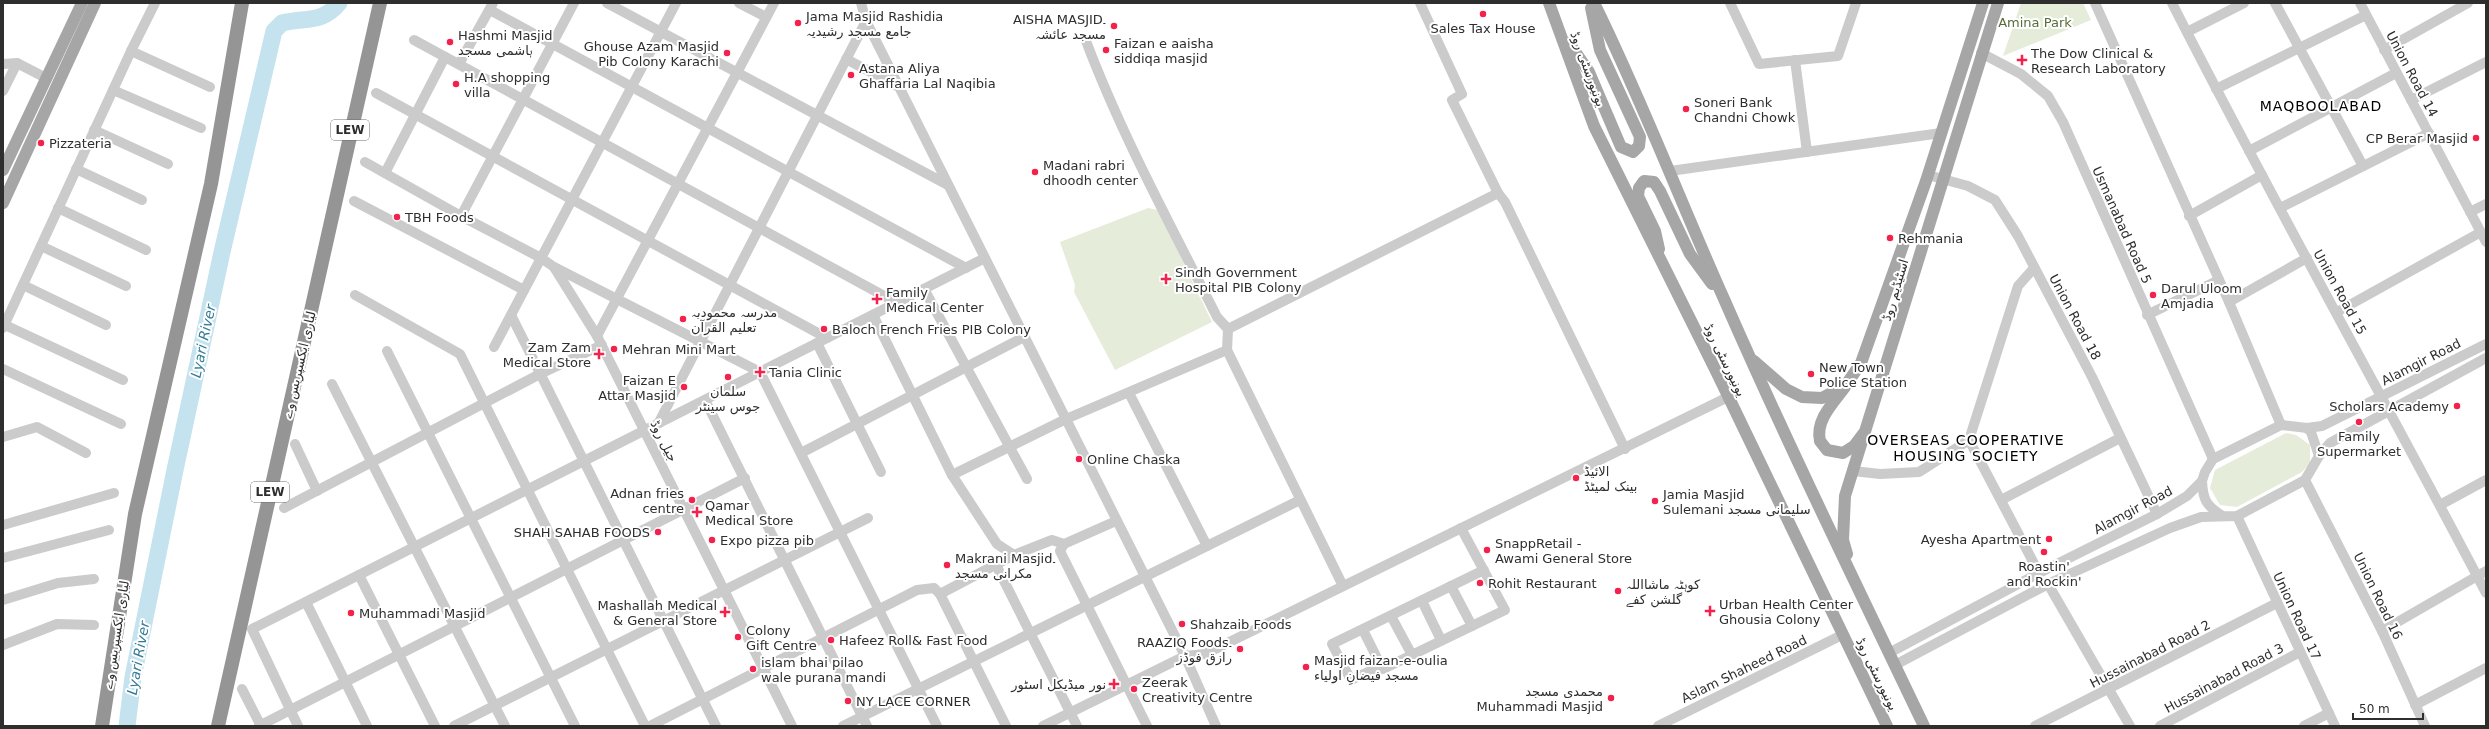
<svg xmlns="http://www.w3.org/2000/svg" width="2489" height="729" viewBox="0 0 2489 729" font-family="'DejaVu Sans','Noto Naskh Arabic',sans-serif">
<rect width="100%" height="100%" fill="#fff"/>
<g fill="#e6ecda">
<polygon points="2021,3 2083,3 2091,20 2003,56"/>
<polygon points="1148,208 1158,210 1212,322 1115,370 1074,292 1075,285 1060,242"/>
<polygon points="2286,433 2296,435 2310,445 2310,463 2302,472 2237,507 2220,505 2210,488 2215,470"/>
</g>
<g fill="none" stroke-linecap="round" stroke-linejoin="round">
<path stroke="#c4e3ee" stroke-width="17" d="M127,726L133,677L175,470L222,252L274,31L282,23C305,17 322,24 339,3"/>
<g stroke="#cbcbcb" stroke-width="10">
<polyline points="607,3 948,185"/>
<polyline points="739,3 766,17"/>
<polyline points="861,3 866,21 1185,656 1216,726"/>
<polyline points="1730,3 1759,64 1838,56 1856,3"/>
<polyline points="2095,3 2229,302 2281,425"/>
<path d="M2172,3C2273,202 2383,396 2486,593"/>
<polyline points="2275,3 2363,166"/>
<polyline points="2360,3 2486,242"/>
<polyline points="490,10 966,268"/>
<polyline points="2187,32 2244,3"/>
<polyline points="414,40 897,303"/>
<path d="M1086,41C1122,136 1171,226 1217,317L1228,329L1498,193L1452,100L1462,94L1420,3"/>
<polyline points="2384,50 2468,3"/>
<polyline points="131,51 210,87"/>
<polyline points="1981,53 2021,74 2048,96 2063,122 2213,459"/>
<polyline points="846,59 899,87"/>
<polyline points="1795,60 1807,152"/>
<polyline points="3,64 17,63 46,78"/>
<polyline points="459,64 493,3"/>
<polyline points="2216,89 2366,15"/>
<polyline points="113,90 201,128"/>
<polyline points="3,91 17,63"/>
<polyline points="376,93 827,338"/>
<polyline points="2411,100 2486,62"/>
<polyline points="94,130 168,164"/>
<polyline points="2249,151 2396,73"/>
<polyline points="365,162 461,216 541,258 554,267 597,336 792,726"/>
<polyline points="76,169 142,200"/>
<polyline points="1670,171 1941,133"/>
<polyline points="385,173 445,57"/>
<polyline points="1928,175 1968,186 1995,200 2018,236 2092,377 2157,514"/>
<polyline points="1498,193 1505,202 1625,449"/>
<polyline points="354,201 524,290"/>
<polyline points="58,208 146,250"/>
<polyline points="2280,208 2429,133"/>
<polyline points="2470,212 2486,204"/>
<polyline points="461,216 574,3"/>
<polyline points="2189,216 2262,175"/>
<polyline points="41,246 126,286"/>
<polyline points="554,267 760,372 937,726"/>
<polyline points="2034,268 2018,286 1969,440 2039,573"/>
<polyline points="23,285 106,325"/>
<polyline points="924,289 1027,479"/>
<polyline points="355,295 460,354 645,726"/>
<polyline points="2229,302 2307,258"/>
<polyline points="2337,312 2481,232"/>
<polyline points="511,315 716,726"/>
<polyline points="873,315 952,475 997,544 1014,555"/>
<polyline points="2147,315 2219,280"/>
<polyline points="5,325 123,380"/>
<polyline points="3,328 131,51 155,3"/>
<polyline points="1228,329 1227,350 1343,586"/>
<polyline points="597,336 774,3"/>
<polyline points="817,343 881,472"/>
<polyline points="494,347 676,3"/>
<polyline points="387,351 575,726"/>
<polyline points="3,369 121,424"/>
<polyline points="332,384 505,726"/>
<polyline points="1129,393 1207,546"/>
<polyline points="705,400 867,726"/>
<polyline points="658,424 866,21"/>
<polyline points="2307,428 2311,432 2319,456"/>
<polyline points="3,437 37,427 86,453"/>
<polyline points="295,444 317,491"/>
<polyline points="801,453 1024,337"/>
<polyline points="1853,471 1880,474 1919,472 1969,440"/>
<polyline points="952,475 1066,419 1227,350"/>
<polyline points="2305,480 2382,631 2425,726"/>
<path d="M2202,481C2203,500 2206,505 2221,515"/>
<polyline points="2001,500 2120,438"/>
<polyline points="2440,505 2486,480"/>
<polyline points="284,508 540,374 602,345"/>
<polyline points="2237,516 2335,726"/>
<polyline points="3,525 114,493"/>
<polyline points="1461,528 1505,610 1383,669 1381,666 1351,680 1332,644 1484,570"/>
<polyline points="1064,544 1060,551 1147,726"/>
<polyline points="3,558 109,530"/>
<polyline points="996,565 1077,726"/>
<polyline points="359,575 435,726"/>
<polyline points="2048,584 2130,726"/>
<polyline points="1451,586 1472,626"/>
<polyline points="940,594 1006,726"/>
<polyline points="3,600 58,583 94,579"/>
<polyline points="1422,601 1441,640"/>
<polyline points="306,602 367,726"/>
<polyline points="1391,616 1412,655"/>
<polyline points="1363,630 1381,666"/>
<polyline points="2382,631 2486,571"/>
<polyline points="3,645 57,624 94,625"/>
<polyline points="1889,653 2039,573 2157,514 2187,496 2202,481 2205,472 2213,459 2281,425 2307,428 2322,426 2486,344"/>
<polyline points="1895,665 2048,584 2170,528 2201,517 2237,516 2305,480 2319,456 2330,443 2486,358"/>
<polyline points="242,689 261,726"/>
<polyline points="2415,705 2486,668"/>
<polyline points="259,726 745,478"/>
<polyline points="298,726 252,629 983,259"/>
<polyline points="454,726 868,518"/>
<polyline points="650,726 917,590 934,588 940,594 1014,555 1052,540 1064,544 1116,521"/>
<polyline points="843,726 1300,500"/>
<polyline points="1043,726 1185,656 1205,654 1728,397"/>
<polyline points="1658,726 1842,635"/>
<polyline points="2035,726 2277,603"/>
<polyline points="2160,726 2300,652"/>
<polyline points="2304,726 2329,713"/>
</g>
<g stroke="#a6a6a6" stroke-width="12">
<polyline points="1549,3 1594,126 1717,373 1887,726"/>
<path d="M1594,3C1642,100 1680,201 1724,299C1787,443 1856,584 1924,726"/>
<polyline points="1569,43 1589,72 1621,147 1633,152 1639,146 1640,137 1600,50 1591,8"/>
<polyline points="3,170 82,3"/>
<polyline points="3,203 95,3"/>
<polyline points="1659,249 1655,231 1638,196 1639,188 1644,181 1654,182 1660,191 1690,254 1712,284"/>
<polyline points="1754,361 1786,389 1802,397 1822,398 1846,385 1861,363 1926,181 1983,3"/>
<path d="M1845,387C1834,402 1815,420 1820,441L1827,450L1843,453L1854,446L1863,434"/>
<polyline points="1847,554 1843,540 1845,496 1998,3"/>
</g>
<g stroke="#959595" stroke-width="14">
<polyline points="102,726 135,514 211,184 242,3"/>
<polyline points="218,726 380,3"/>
</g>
</g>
<g fill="#f3214c" stroke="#fff" stroke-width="1.5">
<circle cx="1483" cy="14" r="4"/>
<circle cx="798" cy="23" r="4"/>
<circle cx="1114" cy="26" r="4"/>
<circle cx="450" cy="42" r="4"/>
<circle cx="1106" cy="50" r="4"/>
<circle cx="727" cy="53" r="4"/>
<path d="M2020 54h4v4h4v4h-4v4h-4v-4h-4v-4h4z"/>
<circle cx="851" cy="75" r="4"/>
<circle cx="456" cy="84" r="4"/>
<circle cx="1686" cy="109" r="4"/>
<circle cx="2476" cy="138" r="4"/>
<circle cx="41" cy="143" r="4"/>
<circle cx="1035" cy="172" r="4"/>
<circle cx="397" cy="217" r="4"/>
<circle cx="1890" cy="238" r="4"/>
<path d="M1164 273h4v4h4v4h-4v4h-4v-4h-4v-4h4z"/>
<circle cx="2153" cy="295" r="4"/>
<path d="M875 293h4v4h4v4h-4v4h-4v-4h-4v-4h4z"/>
<circle cx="683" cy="319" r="4"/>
<circle cx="824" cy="329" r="4"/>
<circle cx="614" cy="349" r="4"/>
<path d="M597 348h4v4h4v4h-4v4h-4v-4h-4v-4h4z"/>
<path d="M758 366h4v4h4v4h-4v4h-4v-4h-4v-4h4z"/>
<circle cx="1811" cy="374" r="4"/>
<circle cx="728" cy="377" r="4"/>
<circle cx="684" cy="387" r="4"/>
<circle cx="2457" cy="406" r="4"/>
<circle cx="2359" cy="422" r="4"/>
<circle cx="1079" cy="459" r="4"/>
<circle cx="1576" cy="478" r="4"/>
<circle cx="692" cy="500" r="4"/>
<circle cx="1655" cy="501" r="4"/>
<path d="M695 506h4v4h4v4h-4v4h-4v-4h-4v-4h4z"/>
<circle cx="658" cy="532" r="4"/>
<circle cx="2049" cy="539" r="4"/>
<circle cx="712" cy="540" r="4"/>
<circle cx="1487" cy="550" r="4"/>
<circle cx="2044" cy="552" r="4"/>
<circle cx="947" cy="565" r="4"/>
<circle cx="1480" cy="583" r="4"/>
<circle cx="1618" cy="591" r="4"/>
<path d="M1708 605h4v4h4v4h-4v4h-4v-4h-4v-4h4z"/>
<path d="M723 606h4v4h4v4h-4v4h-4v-4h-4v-4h4z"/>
<circle cx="351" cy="613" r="4"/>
<circle cx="1182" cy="624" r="4"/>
<circle cx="738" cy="637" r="4"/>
<circle cx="831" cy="640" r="4"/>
<circle cx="1240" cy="649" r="4"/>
<circle cx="1306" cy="667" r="4"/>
<circle cx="753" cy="669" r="4"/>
<path d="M1112 678h4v4h4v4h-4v4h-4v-4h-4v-4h4z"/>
<circle cx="1134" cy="689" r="4"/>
<circle cx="1611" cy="698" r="4"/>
<circle cx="848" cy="701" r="4"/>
</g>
<g text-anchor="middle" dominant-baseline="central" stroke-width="4" stroke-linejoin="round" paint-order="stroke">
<g fill="#fff" stroke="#6d6d6d" stroke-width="1">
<rect x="331" y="120" width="38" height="20" rx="3"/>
<rect x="251" y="482" width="38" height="20" rx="3"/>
</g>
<g font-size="12" font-weight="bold" fill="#2e2e2e">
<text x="350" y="130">LEW</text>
<text x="270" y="492">LEW</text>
</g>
<g font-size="13" fill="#2e2e2e" stroke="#fff" text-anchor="start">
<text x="806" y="16">Jama Masjid Rashidia<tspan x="806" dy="15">جامع مسجد رشیدیہ</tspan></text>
<text x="1106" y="19" text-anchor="end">AISHA MASJID۔<tspan x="1106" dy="15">مسجد عائشہ</tspan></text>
<text x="1483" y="28" text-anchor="middle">Sales Tax House</text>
<text x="458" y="35">Hashmi Masjid<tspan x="458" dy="15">ہاشمی مسجد</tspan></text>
<text x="1114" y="43">Faizan e aaisha<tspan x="1114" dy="15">siddiqa masjid</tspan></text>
<text x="719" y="46" text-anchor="end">Ghouse Azam Masjid<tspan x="719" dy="15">Pib Colony Karachi</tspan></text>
<text x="2031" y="53">The Dow Clinical &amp;<tspan x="2031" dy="15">Research Laboratory</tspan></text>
<text x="859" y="68">Astana Aliya<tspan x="859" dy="15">Ghaffaria Lal Naqibia</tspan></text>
<text x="464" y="77">H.A shopping<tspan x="464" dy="15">villa</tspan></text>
<text x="1694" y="102">Soneri Bank<tspan x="1694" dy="15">Chandni Chowk</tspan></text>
<text x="2468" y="138" text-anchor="end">CP Berar Masjid</text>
<text x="49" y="143">Pizzateria</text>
<text x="1043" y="165">Madani rabri<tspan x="1043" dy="15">dhoodh center</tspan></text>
<text x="405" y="217">TBH Foods</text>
<text x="1898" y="238">Rehmania</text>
<text x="1175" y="272">Sindh Government<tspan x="1175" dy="15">Hospital PIB Colony</tspan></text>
<text x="2161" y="288">Darul Uloom<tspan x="2161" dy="15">Amjadia</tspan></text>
<text x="886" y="292">Family<tspan x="886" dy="15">Medical Center</tspan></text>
<text x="691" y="312">مدرسہ محمودیہ<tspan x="691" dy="15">تعلیم القرآن</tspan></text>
<text x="832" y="329">Baloch French Fries PIB Colony</text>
<text x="591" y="347" text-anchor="end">Zam Zam<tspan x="591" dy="15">Medical Store</tspan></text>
<text x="622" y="349">Mehran Mini Mart</text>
<text x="1819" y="367">New Town<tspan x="1819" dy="15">Police Station</tspan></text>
<text x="769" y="372">Tania Clinic</text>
<text x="676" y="380" text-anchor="end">Faizan E<tspan x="676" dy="15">Attar Masjid</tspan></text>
<text x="728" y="391" text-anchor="middle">سلمان<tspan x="728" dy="15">جوس سینٹر</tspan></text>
<text x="2449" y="406" text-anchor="end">Scholars Academy</text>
<text x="2359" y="436" text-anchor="middle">Family<tspan x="2359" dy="15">Supermarket</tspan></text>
<text x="1087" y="459">Online Chaska</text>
<text x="1584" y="471">الائیڈ<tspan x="1584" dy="15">بینک لمیٹڈ</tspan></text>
<text x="684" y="493" text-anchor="end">Adnan fries<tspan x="684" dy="15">centre</tspan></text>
<text x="1663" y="494">Jamia Masjid<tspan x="1663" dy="15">Sulemani سلیمانی مسجد</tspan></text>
<text x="705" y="505">Qamar<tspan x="705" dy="15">Medical Store</tspan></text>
<text x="650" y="532" text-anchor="end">SHAH SAHAB FOODS</text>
<text x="2041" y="539" text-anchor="end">Ayesha Apartment</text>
<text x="720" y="540">Expo pizza pib</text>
<text x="1495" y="543">SnappRetail -<tspan x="1495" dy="15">Awami General Store</tspan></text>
<text x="955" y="558">Makrani Masjid۔<tspan x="955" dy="15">مکرانی مسجد</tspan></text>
<text x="2044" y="566" text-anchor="middle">Roastin'<tspan x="2044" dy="15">and Rockin'</tspan></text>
<text x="1488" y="583">Rohit Restaurant</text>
<text x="1626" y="584">کوہٹہ ماشااللہ<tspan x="1626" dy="15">گلشن کفے</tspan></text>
<text x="1719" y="604">Urban Health Center<tspan x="1719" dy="15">Ghousia Colony</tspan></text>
<text x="717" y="605" text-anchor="end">Mashallah Medical<tspan x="717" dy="15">&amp; General Store</tspan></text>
<text x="359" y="613">Muhammadi Masjid</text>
<text x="1190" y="624">Shahzaib Foods</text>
<text x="746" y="630">Colony<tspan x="746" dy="15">Gift Centre</tspan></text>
<text x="839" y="640">Hafeez Roll&amp; Fast Food</text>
<text x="1232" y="642" text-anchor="end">RAAZIQ Foods۔<tspan x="1232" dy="15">رازق فوڈز</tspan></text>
<text x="1314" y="660">Masjid faizan-e-oulia<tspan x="1314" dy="15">مسجد فیضانِ اولیاء</tspan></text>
<text x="761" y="662">islam bhai pilao<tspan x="761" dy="15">wale purana mandi</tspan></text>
<text x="1142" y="682">Zeerak<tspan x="1142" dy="15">Creativity Centre</tspan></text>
<text x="1106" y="684" text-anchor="end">نور میڈیکل اسٹور</text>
<text x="1603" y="691" text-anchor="end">محمدی مسجد<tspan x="1603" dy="15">Muhammadi Masjid</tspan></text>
<text x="856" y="701">NY LACE CORNER</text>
</g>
<g font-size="13" fill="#576d38" stroke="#fff">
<text x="2035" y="22">Amina Park</text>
</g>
<g font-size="13" fill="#2e2e2e" stroke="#fff">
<text transform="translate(1588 69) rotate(70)">یونیورسٹی روڈ</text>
<text transform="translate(2412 74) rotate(62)">Union Road 14</text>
<text transform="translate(2122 225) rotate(66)">Usmanabad Road 5</text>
<text transform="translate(1895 290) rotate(-73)">اسٹیڈیم روڈ</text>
<text transform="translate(2340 292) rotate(61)">Union Road 15</text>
<text transform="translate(2075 317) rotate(62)">Union Road 18</text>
<text transform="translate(1725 360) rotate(64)">یونیورسٹی روڈ</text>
<text transform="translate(2421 362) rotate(-27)">Alamgir Road</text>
<text transform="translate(299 365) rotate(-77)">لیاری ایکسپریس وے</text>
<text transform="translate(664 441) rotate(64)">جیل روڈ</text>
<text transform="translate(2133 510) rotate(-28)">Alamgir Road</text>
<text transform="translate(2378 596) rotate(64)">Union Road 16</text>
<text transform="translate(2297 616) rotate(65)">Union Road 17</text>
<text transform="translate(116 635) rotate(-81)">لیاری ایکسپریس وے</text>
<text transform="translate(2150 654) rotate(-27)">Hussainabad Road 2</text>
<text transform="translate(1744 669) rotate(-26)">Aslam Shaheed Road</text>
<text transform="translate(1877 674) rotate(64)">یونیورسٹی روڈ</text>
<text transform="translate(2224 678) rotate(-28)">Hussainabad Road 3</text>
</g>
<g font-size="14" letter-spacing="1" fill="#000" stroke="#fff">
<text x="2321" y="106">MAQBOOLABAD</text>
<text x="1966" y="440">OVERSEAS COOPERATIVE<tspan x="1966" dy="16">HOUSING SOCIETY</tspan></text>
</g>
<g font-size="14" font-style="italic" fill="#357d96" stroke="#fff">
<text transform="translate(203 341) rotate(-78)">Lyari River</text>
<text transform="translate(138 658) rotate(-80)">Lyari River</text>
</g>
</g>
<rect width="2489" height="729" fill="none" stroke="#2e2e2e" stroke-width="8"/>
<path d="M2353 713v6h70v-6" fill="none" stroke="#2e2e2e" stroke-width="2"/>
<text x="2359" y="713" font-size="12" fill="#2e2e2e" stroke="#ffffff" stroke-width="3" paint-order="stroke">50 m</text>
</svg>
